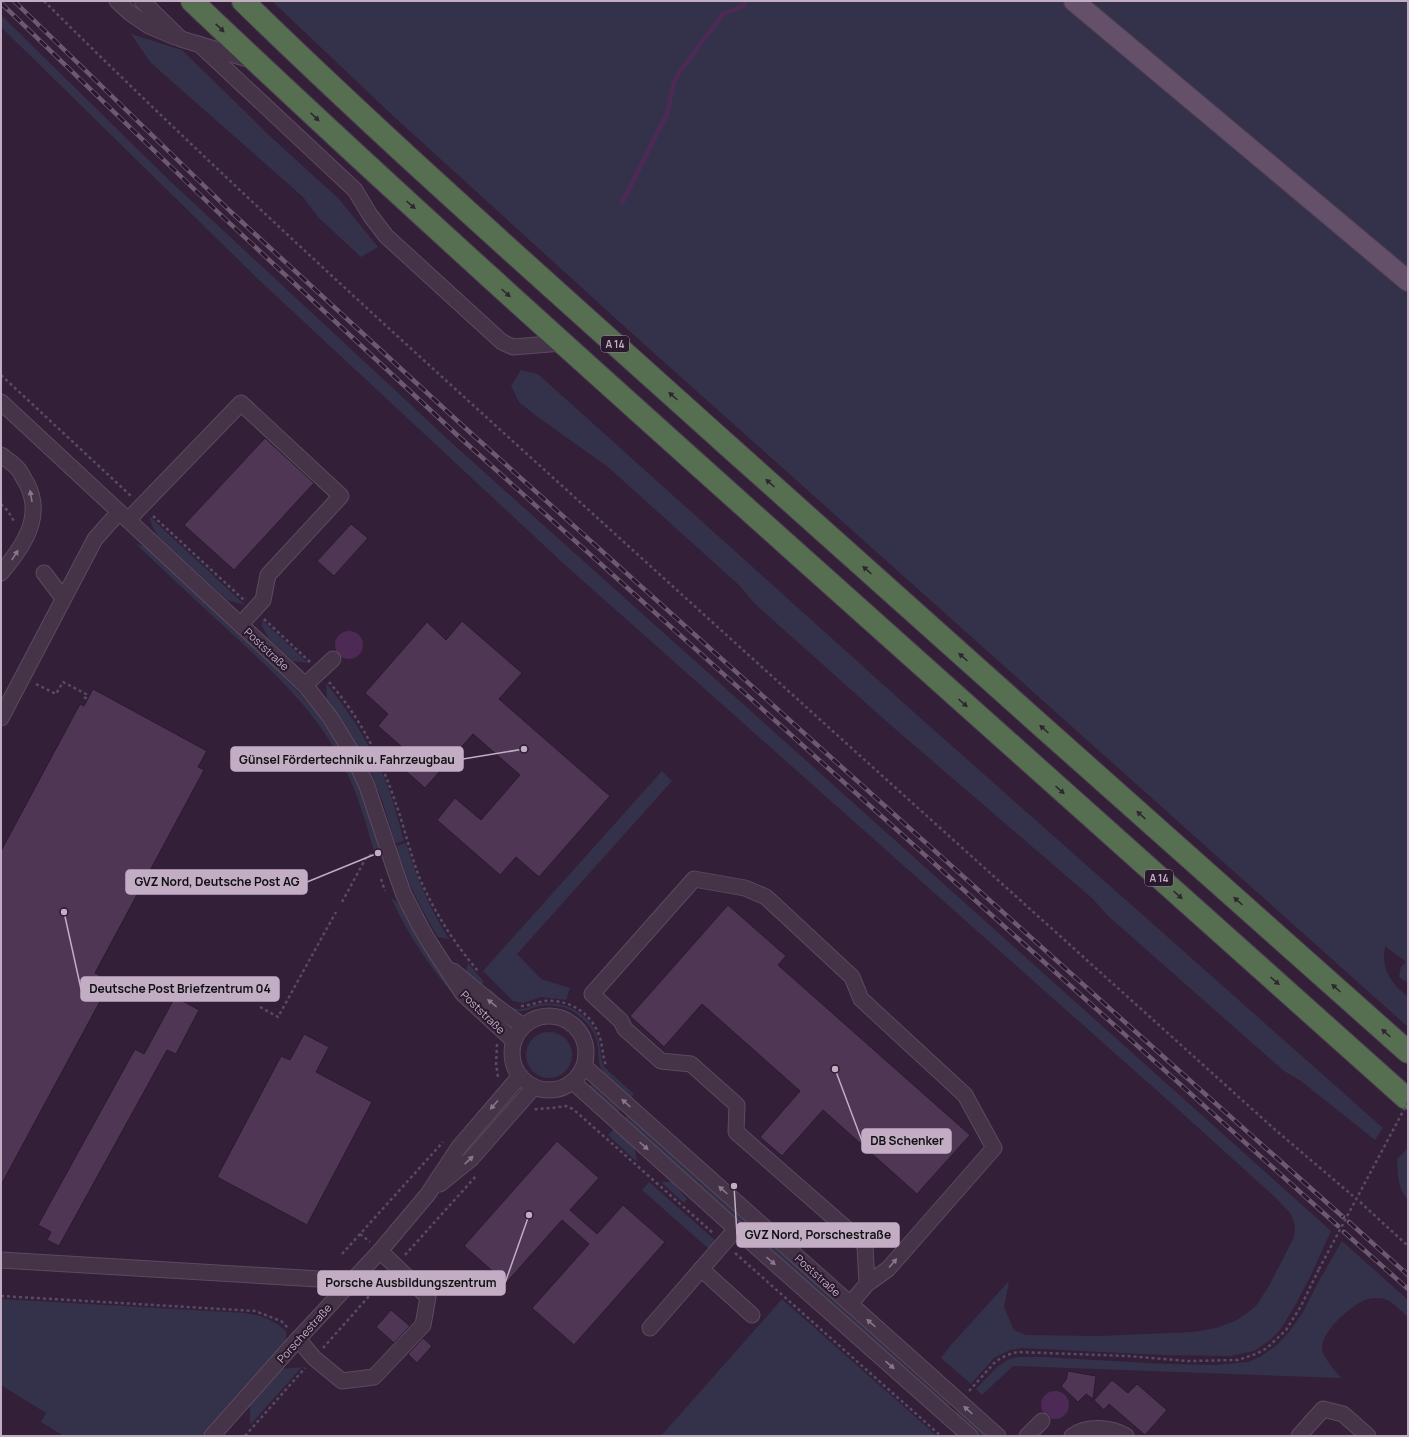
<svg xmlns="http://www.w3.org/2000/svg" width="1409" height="1437" viewBox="0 0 1409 1437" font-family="Manrope,sans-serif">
<rect width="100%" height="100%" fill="#331f38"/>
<g fill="#34324a">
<path d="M272,1H1061L1408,293V983L1399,977L1401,967L1406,962L1385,946C1381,970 1391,983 1408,997V1027L626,328L390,113Z"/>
<polygon points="1085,1 1408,1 1408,272"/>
<polygon points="1,15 170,181 454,445 1331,1231 1312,1273 1296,1304 1280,1330 1270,1340 1254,1351 1231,1356 1162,1355 1022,1348 1010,1350 994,1358 971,1384 941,1358 950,1346 1009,1281 1004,1307 1014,1330 1026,1335 1099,1336 1194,1332 1216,1328 1235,1321 1246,1314 1257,1305 1270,1284 1294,1237 1295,1226 1291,1214 1277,1199 1181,1112 563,563 259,280 1,27"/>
<polygon points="131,34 182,50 272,138 339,199 378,247 361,257 318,217 303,197 150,62"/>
<polygon points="521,370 538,374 907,706 1383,1128 1375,1140 1301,1081 1284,1071 1107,915 1093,899 886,721 754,603 740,586 608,467 535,415 519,402 511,386"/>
<polygon points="149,516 245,605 227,600 223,596 158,536 153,528"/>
<path d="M136,544L144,546C175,574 205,602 236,630C276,668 316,704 343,754C360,784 370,816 379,850L374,852C365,818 355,786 338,755C312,707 271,670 231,633C199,603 167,574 136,544Z"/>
<polygon points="262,620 308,663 293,661 269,639 262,626"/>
<path d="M326,683C350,712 370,745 385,779C393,799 398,820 404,841L395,843L383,803L369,767L357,744L327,699Z"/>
<polygon points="662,771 672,781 517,954 541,979 570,988 566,1000 541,997 523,1003 513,1001 483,971"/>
<path d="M406,843C416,877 430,909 449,939L438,937C420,908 406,879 396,846Z"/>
<path d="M391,898C401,903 404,913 409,922C424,952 443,977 465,1002L462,1004C432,971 410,938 391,898Z"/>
<polygon points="468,963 484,982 480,986 466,972"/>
<path d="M490,989C498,996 506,1007 517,1009C523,1010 529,1007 535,1005C554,1000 576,1006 589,1021C595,1029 599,1039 600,1049C601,1056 601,1061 604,1067L634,1094L631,1097C622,1090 607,1079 602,1070C598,1063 599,1057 598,1049C597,1033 587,1021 574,1012C563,1005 547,1004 535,1007C530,1009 524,1012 518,1011C506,1010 496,998 487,992Z"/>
<circle cx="549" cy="1055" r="23"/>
<polygon points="591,1085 592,1085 620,1110 616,1115 588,1087"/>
<polygon points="627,1115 950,1405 946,1410 623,1121"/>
<polygon points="617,1126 634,1143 637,1162 608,1135"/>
<path d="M1407,1149L1408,1150V1199C1397,1189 1398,1172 1397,1159Z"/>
<polygon points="649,1182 716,1241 709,1249 642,1190"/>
<polygon points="661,1182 672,1182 687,1199 684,1203"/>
<path d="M1342,1241L1408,1300V1317C1400,1310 1391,1299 1380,1298C1377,1298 1371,1298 1368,1299C1353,1303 1322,1331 1322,1347C1322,1357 1335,1370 1341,1378L1013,1366L982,1395L976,1389L998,1366L1009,1359L1018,1357H1042L1167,1364L1215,1365L1248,1362L1260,1357L1277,1345L1289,1332L1303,1312L1320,1279Z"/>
<path d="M1,1299L245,1313C261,1315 275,1321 286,1331V1341L202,1436H64L41,1422L46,1413L1,1385Z"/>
<polygon points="782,1299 937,1436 661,1436"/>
<polygon points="302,1367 250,1425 250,1405 282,1369"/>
<polygon points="957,1411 986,1436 976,1436 953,1416"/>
</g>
<g fill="#4d2a55">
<circle cx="349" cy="645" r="14"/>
<circle cx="1055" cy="1405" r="14"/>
</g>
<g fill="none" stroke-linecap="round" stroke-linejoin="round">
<polyline stroke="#4d2a55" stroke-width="4.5" points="622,203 667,114 674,83 678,74 723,14 744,6 745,1"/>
</g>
<g fill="#4e3654" stroke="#2b1a2f">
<polygon points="265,438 314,483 234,570 184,525"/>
<polygon points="351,524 368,538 334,576 317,561"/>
<polygon points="462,621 522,673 499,699 610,796 539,877 516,857 500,875 437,820 455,798 481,820 520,775 473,734 425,788 399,765 409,753 378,726 388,714 365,693 427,622 446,640"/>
<polygon points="93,689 207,751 198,767 204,770 95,973 111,981 1,1185 1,851 80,704 84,706"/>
<polygon points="728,905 786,956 778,965 970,1135 917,1194 823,1110 782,1156 760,1137 800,1091 702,1004 664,1047 630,1016"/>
<polygon points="175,997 199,1010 176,1054 167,1050 59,1246 47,1240 51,1232 38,1225 135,1049 144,1054"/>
<polygon points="304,1034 329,1047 316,1072 372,1102 307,1225 217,1177 281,1056 290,1060"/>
<polygon points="557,1141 599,1178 570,1210 597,1234 623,1205 665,1242 574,1345 532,1308 589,1244 562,1220 506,1283 464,1246"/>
<polygon points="391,1310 410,1326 394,1343 376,1327"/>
<polygon points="423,1338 432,1346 417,1363 408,1354"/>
<polygon points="1068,1371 1096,1376 1093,1399 1086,1394 1078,1402 1061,1386 1066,1380"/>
<polygon points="1112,1380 1128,1393 1137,1384 1167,1410 1145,1435 1109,1404 1104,1410 1094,1400"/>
</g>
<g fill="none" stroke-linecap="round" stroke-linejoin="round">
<g stroke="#5d4a60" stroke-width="17">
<g id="minor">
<polyline points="117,1 130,13 149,26 175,37"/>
<polyline points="142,1 181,39 251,60"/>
<polyline points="199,44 355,190 370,215 386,236 502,342 513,347 562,343"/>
<polyline points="1,402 285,666 305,685 330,717 351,751 367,786 395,870 404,895 421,928 431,945 463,994 514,1041"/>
<path d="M1,455C6,459 13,463 18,469C21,472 23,478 26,482C45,516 23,547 1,573"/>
<polyline points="128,520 241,403 341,496 268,575 263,600 241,624"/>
<polyline points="44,573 63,598"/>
<polyline points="305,685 333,659"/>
<polyline points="1,718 95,539 119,512"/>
<polyline points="453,971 494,1005 523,1026"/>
<circle cx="549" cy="1053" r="37"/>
<polyline points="584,1066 998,1436"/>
<polyline points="573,1082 736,1229 970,1436"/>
<polyline points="440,1184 471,1159 534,1087"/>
<polyline points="1,1260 352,1281"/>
<polyline points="701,1269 752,1315"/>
<polyline points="850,1304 867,1284 888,1269 994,1148 965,1095 861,999 852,977 766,897 745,888 694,879 592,994 621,1021 625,1029 661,1061 691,1064 737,1105 736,1132 865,1245 867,1284"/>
<polyline points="650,1328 736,1229"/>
<polyline points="298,1339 314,1358 342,1381 374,1377 423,1325 428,1297 380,1251"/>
<polyline points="212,1436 298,1339 380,1251 428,1194 459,1147 520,1076"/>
<polyline points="1027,1436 1042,1421"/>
<path d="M1072,1436C1087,1425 1112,1427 1126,1436"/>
<polyline points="1299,1436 1323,1409 1343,1414 1368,1436"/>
</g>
</g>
<g stroke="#4e3c52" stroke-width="22">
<polyline id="major" points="1074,1 1408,281"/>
</g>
<g stroke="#4c3a50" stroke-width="24">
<g id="highway">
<path d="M192,1C389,188 591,369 793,550C997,733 1201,916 1406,1098"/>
<path d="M243,1C399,153 563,297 725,443C952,647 1180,849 1408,1052"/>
</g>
</g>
<g stroke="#564c64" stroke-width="2.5" stroke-dasharray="3 3" stroke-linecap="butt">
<path d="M44,1C214,170 392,332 570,493C803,705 1038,916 1272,1127L1353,1196"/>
<polyline points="1,375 131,496"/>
<polyline points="1,504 8,511 15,523"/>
<polyline points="153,516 244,600"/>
<polyline points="264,619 310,662"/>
<path d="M329,682C359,716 380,757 395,801C404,826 410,853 420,879C435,913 454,943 478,971"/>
<polyline points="36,684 56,694 63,682 86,694 84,697 87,699"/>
<polyline points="381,879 385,891"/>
<polyline points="342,902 367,856 375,854"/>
<path d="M521,1006C529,1006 537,1002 545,1001C569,999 591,1013 599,1035C603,1045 602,1056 606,1065"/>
<polyline points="260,1007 278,1017 336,912"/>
<polyline points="497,1044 496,1064 498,1077"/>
<polyline points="535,1110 536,1109 552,1108 566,1106 573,1109 713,1233"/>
<polyline points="1360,1202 1408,1246"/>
<polyline points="360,1234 370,1242"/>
<polyline points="735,1253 941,1436"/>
<polyline points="342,1254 443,1142"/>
<polyline points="405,1255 477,1175"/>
<polyline points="1,1296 255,1311 281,1321 288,1328"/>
<polyline points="323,1348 386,1277"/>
<polyline points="969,1391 996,1361 1007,1355 1017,1352 1128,1356 1188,1361 1238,1360 1256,1354 1267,1348 1286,1330 1301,1306 1319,1269"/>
<polyline points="245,1436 305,1368"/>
</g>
<use href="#minor" stroke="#453348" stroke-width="15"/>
<use href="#major" stroke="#645169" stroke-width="20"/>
<use href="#highway" stroke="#556f50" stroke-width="22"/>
<g stroke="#6e5973" stroke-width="4.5">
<g id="rail">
<polyline points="14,1 230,211 463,426 1167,1060 1343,1217"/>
<polyline points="1,3 223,217 456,434 1338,1226"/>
<polyline points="1349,1222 1408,1275"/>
<polyline points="1344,1232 1408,1289"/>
</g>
</g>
<use href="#rail" stroke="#29192d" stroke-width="3" stroke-dasharray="9" stroke-linecap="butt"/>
<polyline stroke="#564c64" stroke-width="2.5" stroke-dasharray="3 3" stroke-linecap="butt" points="1319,1269 1408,1102"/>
</g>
<defs><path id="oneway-solid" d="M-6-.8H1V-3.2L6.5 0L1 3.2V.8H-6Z"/></defs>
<g fill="#302632">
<use href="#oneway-solid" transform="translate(220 28) rotate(43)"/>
<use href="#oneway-solid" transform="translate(315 117) rotate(43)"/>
<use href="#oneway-solid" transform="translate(411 205) rotate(42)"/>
<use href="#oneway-solid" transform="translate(506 293) rotate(42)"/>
<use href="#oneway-solid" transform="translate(673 396) rotate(-138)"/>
<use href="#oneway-solid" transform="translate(770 483) rotate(-138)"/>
<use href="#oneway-solid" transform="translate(867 570) rotate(-138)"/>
<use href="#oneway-solid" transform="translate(963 657) rotate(-138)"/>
<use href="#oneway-solid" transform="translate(963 703) rotate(42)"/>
<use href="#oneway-solid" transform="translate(1044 729) rotate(-138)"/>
<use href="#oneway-solid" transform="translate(1060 790) rotate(42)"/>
<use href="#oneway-solid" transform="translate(1141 815) rotate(-138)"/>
<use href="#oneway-solid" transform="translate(1178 895) rotate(42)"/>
<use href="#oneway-solid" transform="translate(1238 901) rotate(-138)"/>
<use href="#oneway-solid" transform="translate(1275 981) rotate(42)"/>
<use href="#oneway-solid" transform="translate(1336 988) rotate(-138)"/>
<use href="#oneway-solid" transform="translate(1386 1033) rotate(-138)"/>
</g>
<g fill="#8a768d">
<use href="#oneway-solid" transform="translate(31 496) rotate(-100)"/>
<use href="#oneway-solid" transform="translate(15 555) rotate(-57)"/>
<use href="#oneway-solid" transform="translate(492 1003) rotate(-141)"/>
<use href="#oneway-solid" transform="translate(626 1103) rotate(-138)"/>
<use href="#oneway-solid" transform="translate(494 1105) rotate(131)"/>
<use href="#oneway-solid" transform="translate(644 1146) rotate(42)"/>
<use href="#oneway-solid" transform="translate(469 1160) rotate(-43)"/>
<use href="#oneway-solid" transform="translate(723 1190) rotate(-138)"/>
<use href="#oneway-solid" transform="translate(771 1261) rotate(41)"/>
<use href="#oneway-solid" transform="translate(893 1263) rotate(-49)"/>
<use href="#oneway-solid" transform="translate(871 1323) rotate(-138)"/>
<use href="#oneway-solid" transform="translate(890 1365) rotate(41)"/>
<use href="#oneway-solid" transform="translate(968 1410) rotate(-138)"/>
</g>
<g text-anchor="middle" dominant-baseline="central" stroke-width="4" stroke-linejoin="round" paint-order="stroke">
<g fill="#29192d" stroke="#948197" stroke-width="1">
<rect x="601" y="336" width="28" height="16" rx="3"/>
<rect x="1145" y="870" width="28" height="16" rx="3"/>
</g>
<g font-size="10" font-weight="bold" fill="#c2adc5">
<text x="615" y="344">A 14</text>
<text x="1159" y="878">A 14</text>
</g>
<g font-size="11" fill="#c2adc5" stroke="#29192d">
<text transform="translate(267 649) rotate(43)">Poststraße</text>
<text transform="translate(483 1012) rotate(44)">Poststraße</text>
<text transform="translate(818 1275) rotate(42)">Poststraße</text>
<text transform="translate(304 1333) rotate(-48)">Porschestraße</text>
</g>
</g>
<path fill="none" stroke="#c2adc5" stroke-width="1.5" d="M524 749L463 759M378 853L307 882M64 912L81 989M835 1069L862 1141M734 1186L737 1235M529 1215L505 1283"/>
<g fill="#c2adc5" stroke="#29192d" stroke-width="1.5">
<circle cx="524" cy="749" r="4"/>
<circle cx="378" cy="853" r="4"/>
<circle cx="64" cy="912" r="4"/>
<circle cx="835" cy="1069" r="4"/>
<circle cx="734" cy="1186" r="4"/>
<circle cx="529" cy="1215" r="4"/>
</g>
<g fill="#c2adc5" stroke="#c2adc5" stroke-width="1.5">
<rect x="231" y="747" width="232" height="24" rx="4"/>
<rect x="126" y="870" width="181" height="24" rx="4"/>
<rect x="81" y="977" width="198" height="24" rx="4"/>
<rect x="862" y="1129" width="89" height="24" rx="4"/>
<rect x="737" y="1223" width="162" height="24" rx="4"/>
<rect x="318" y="1271" width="187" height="24" rx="4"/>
</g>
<g font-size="12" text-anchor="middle" font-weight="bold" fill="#111">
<text x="347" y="764">Günsel Fördertechnik u. Fahrzeugbau</text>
<text x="217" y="886">GVZ Nord, Deutsche Post AG</text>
<text x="180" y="993">Deutsche Post Briefzentrum 04</text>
<text x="907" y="1145">DB Schenker</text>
<text x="818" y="1239">GVZ Nord, Porschestraße</text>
<text x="411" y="1287">Porsche Ausbildungszentrum</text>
</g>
<rect width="1409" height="1437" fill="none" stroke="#c2adc5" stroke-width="4"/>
</svg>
